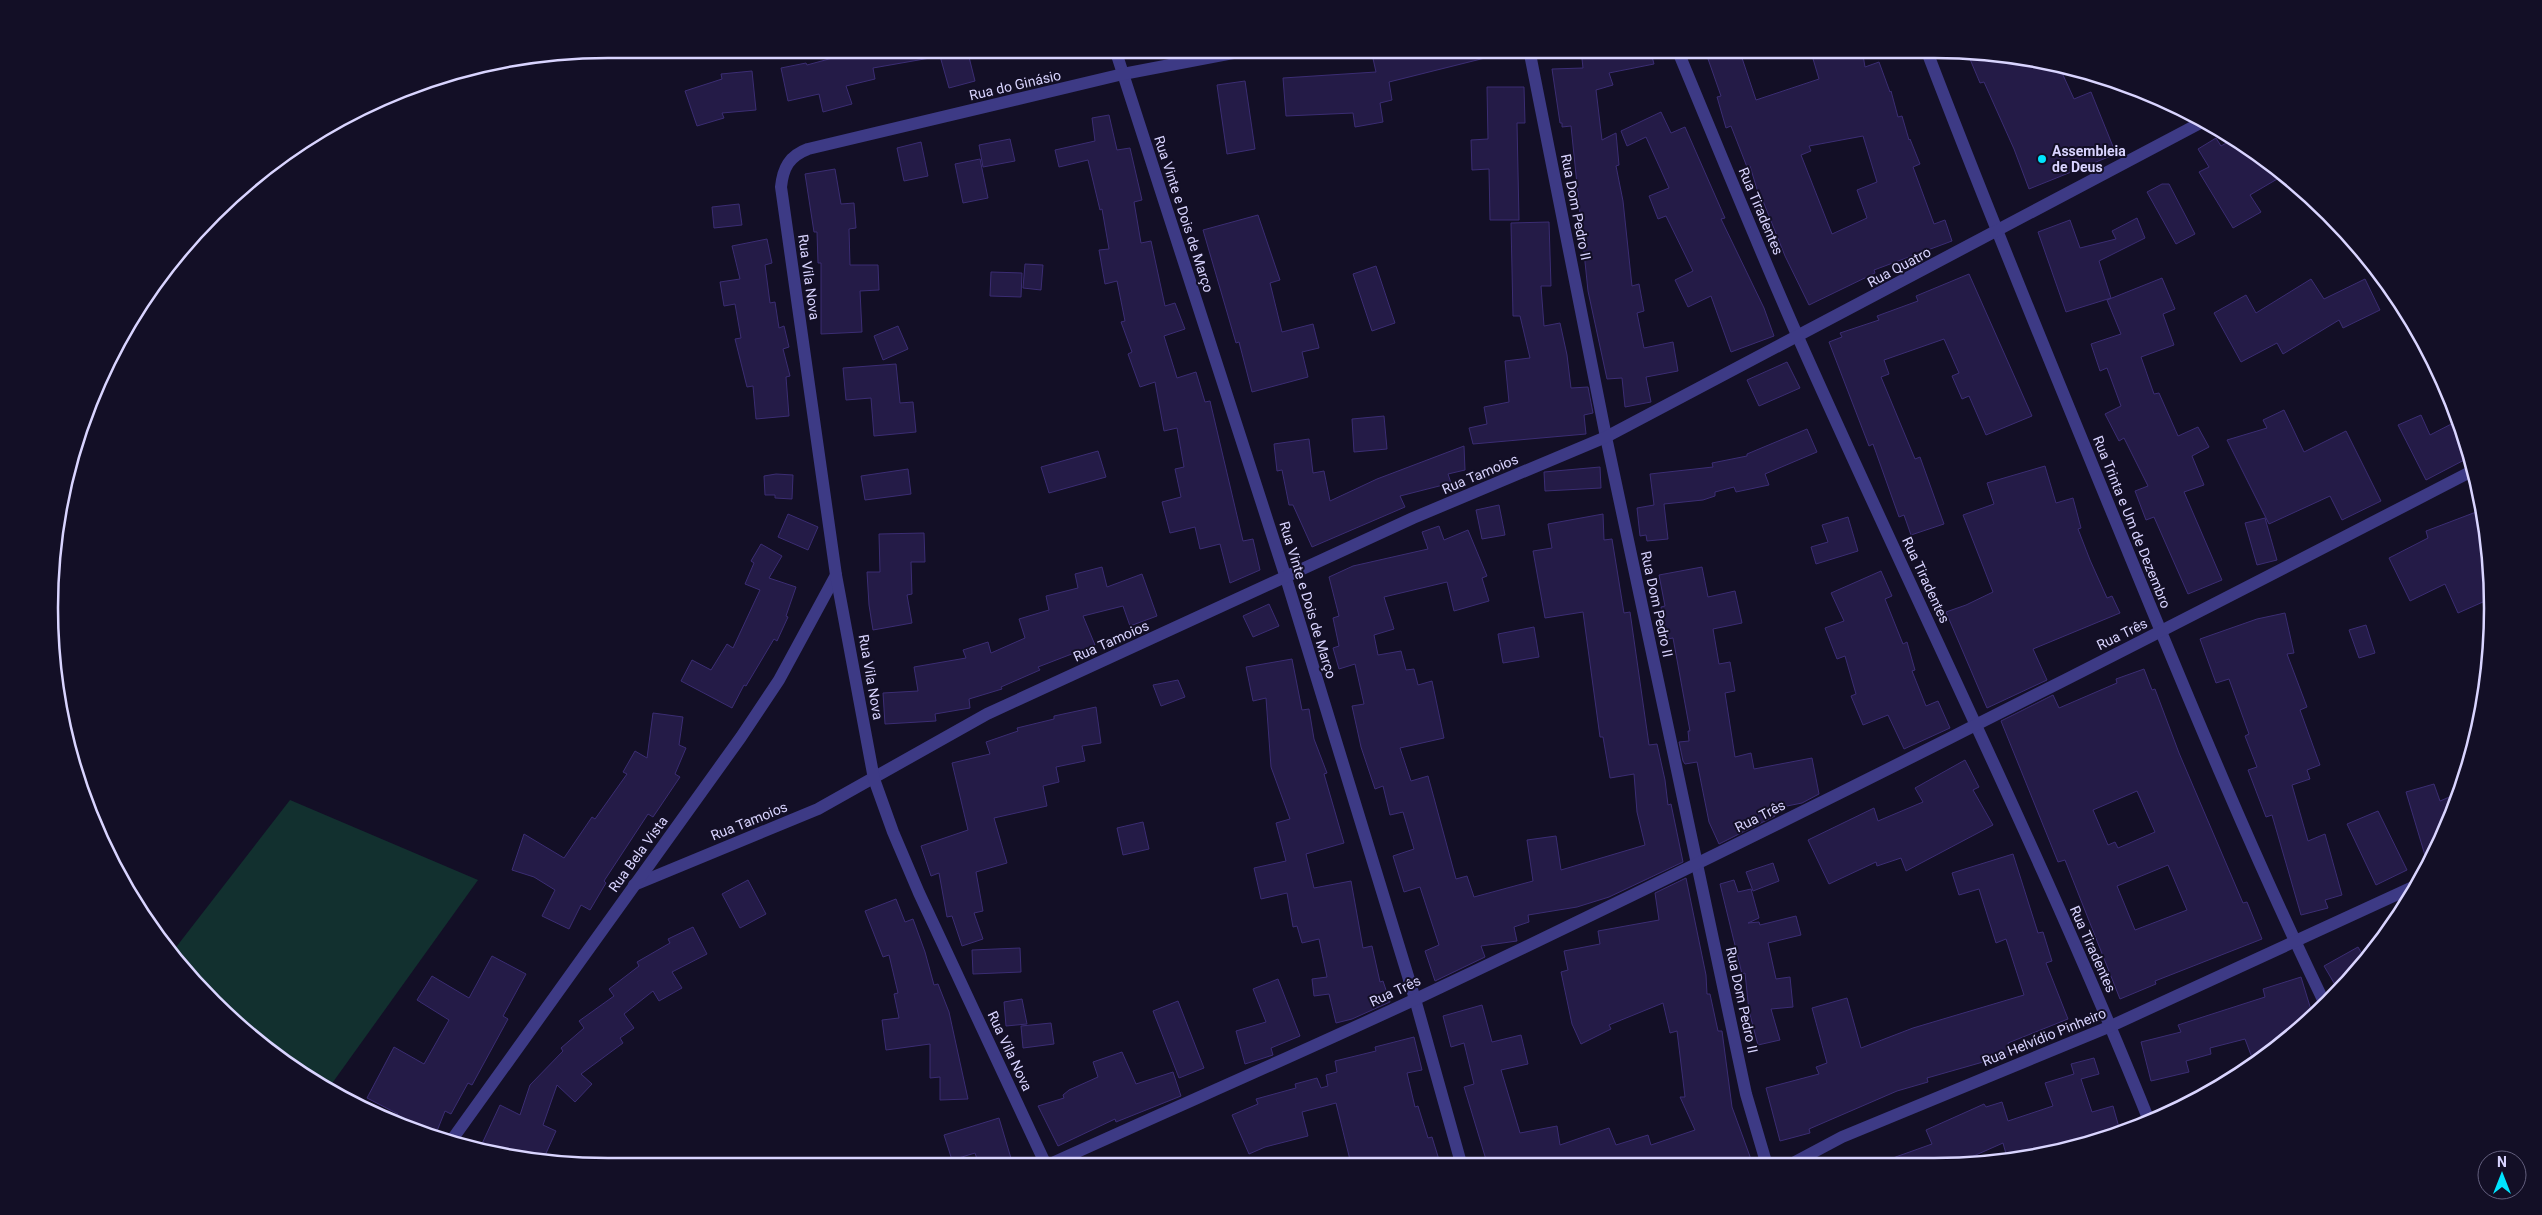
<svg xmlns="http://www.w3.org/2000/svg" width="2542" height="1215" viewBox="0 0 2542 1215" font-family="Roboto,sans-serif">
<rect width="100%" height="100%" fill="#130f26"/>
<polygon fill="#12302f" points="290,800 478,880 328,1089 297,1072 213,1003 170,955"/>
<g fill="#241b47" stroke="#3b2d73" fill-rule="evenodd">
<polygon points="838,49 929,49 930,58 873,68 875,79 846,86 852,104 823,112 819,94 788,101 781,68 806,63 807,65 840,56"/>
<polygon points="938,49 967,49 975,81 949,88"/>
<polygon points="1401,49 1496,49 1497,55 1389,82 1392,100 1380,103 1383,122 1355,127 1353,113 1286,116 1283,78 1376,72 1372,54"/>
<polygon points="1593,49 1650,49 1654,64 1609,73 1613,85 1596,90 1602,140 1616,133 1619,165 1616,166 1623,201 1632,286 1639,284 1644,311 1637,313 1644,348 1673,342 1678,371 1646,377 1651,402 1625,407 1622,378 1607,379 1588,291 1571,126 1562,127 1562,123 1560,123 1552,69 1583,68 1581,50"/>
<path d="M1730,49H1739L1756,100L1819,79L1811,52L1824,49H1862L1865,67L1879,62L1890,92L1891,91L1898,117L1902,116L1909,140L1910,139L1920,164L1913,167L1934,224L1945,220L1952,241L1874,270L1875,273L1809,305L1785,256L1761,196H1759L1750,166L1747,167L1731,126L1726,128L1717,97L1721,96L1707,56ZM1863,136L1877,182L1857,190L1867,218L1832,234L1801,155L1811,151L1809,146Z"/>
<polygon points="1967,52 2044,60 2058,64 2074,99 2091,92 2116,154 2029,189 2014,149 1984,82 1980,83"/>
<polygon points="752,71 756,110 722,113 724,118 697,126 685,91 722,79 721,74"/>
<polygon points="1245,81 1255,149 1227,154 1217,85"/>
<polygon points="1487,87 1524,87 1525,123 1517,123 1519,220 1490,220 1489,169 1472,170 1471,140 1488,139"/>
<polygon points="1661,112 1671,133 1685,127 1725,218 1721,219 1764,308 1774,336 1731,352 1711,296 1688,307 1675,280 1693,271 1666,216 1658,219 1649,196 1669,188 1646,137 1627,146 1621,131"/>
<polygon points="1109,115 1117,150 1130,148 1142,200 1134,202 1141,243 1151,241 1165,306 1175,303 1185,329 1164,336 1177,378 1196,372 1205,402 1210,401 1243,541 1253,539 1260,570 1230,583 1220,544 1200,549 1195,527 1170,533 1162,502 1181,497 1175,469 1184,467 1177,428 1164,431 1155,382 1140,387 1128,354 1132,352 1121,322 1125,321 1117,281 1105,284 1099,250 1109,249 1102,209 1100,210 1088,160 1059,167 1055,150 1095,141 1092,118"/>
<polygon points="2216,138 2221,146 2235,138 2245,143 2284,175 2250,195 2261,212 2233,228 2199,172 2209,167 2198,149"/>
<polygon points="1010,139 1015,161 983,167 979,145"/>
<polygon points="921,142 928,176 904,181 897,148"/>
<polygon points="980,159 988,198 963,203 955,164"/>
<polygon points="835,169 841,204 854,203 856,228 849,229 850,265 878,265 879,290 860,291 862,332 821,334 821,263 818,263 817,232 814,232 805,174"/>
<polygon points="2162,184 2169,184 2195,234 2176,244 2147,192"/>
<polygon points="739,204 742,225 714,228 712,207"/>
<polygon points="1258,215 1280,280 1270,283 1282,332 1313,324 1319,348 1302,352 1308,377 1252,392 1239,342 1236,343 1203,230"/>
<polygon points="2137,218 2145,238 2099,261 2111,298 2066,312 2038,232 2070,220 2080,248 2116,239 2112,231"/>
<polygon points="1549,222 1551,286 1541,286 1544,326 1560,323 1567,355 1571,388 1588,387 1593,413 1584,415 1586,434 1473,444 1469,428 1487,424 1484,407 1509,402 1505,361 1530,358 1520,316 1513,316 1511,223"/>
<polygon points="767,239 772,263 765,265 770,303 775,302 779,328 784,326 789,347 783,349 790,376 786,377 789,416 756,419 753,386 747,387 735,339 741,338 735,304 724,306 720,282 740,279 732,246"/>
<polygon points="1025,264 1043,265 1041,290 1023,288"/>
<polygon points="1376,266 1395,323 1372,331 1353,274"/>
<polygon points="991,272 1022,273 1021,297 990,296"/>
<polygon points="1969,274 2032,416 1986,435 1969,396 1962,399 1952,376 1959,373 1944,339 1884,360 1889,374 1881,377 1915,459 1920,457 1944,524 1911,535 1904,515 1899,517 1873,444 1869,446 1829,342 1842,337 1840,333 1879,320 1877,316 1918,301 1916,296"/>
<polygon points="2162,278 2175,309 2163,314 2174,345 2141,357 2154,394 2159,393 2178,436 2198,427 2209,447 2192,456 2204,485 2184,492 2222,580 2188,594 2154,517 2146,520 2135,491 2148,486 2124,438 2119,441 2105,414 2121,406 2107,368 2100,371 2091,344 2121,334 2107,300"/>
<polygon points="2311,279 2324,299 2365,279 2380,310 2343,328 2339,320 2283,354 2277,343 2241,362 2214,313 2246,295 2256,313"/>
<polygon points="898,326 908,349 883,360 874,336"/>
<polygon points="1787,362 1800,388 1759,406 1747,380"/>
<polygon points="896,364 900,403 913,402 916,432 874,436 871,398 846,400 843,368"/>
<polygon points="2284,410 2304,452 2346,431 2381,501 2342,520 2330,496 2269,524 2227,440 2267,428 2263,420"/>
<polygon points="2421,415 2430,435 2459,420 2470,457 2426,480 2398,425"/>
<polygon points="1384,416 1387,449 1354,452 1352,419"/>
<polygon points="1807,429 1817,452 1765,474 1769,485 1736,492 1734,487 1715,492 1715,496 1703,500 1664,504 1668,539 1647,541 1646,535 1640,536 1637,508 1654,505 1650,474 1713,467 1712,463 1747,456 1747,454"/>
<polygon points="1309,439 1313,473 1324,471 1330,501 1377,479 1464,446 1465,470 1448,474 1451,483 1400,496 1405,507 1312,547 1293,505 1289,505 1282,470 1277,471 1274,444"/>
<polygon points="1098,451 1106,477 1049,493 1041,467"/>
<polygon points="2045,466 2056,503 2073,498 2081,528 2078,529 2090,560 2107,598 2112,596 2120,613 2033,649 2047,680 1987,708 1946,612 1966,605 1993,592 1963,515 1994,504 1987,483"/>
<polygon points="1600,467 1601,488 1545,491 1544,472"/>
<polygon points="908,469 911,494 865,500 861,476"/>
<polygon points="776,474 793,475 792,499 775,498 775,495 765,495 764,476"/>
<polygon points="1499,505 1505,535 1482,539 1476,510"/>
<polygon points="2484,509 2492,598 2458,613 2445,584 2410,601 2389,558 2428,538 2426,531"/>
<polygon points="788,514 818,527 808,550 778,537"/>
<polygon points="1603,514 1604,540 1612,539 1624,613 1630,612 1649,745 1657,744 1665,780 1668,805 1671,804 1683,862 1609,897 1577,907 1528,915 1529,922 1514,927 1517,941 1481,946 1485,957 1435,981 1425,951 1439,945 1420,887 1404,892 1393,856 1414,849 1403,812 1390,815 1383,786 1375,789 1361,747 1352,706 1364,704 1355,664 1339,669 1333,648 1339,646 1333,618 1339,616 1329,577 1353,566 1428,549 1422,532 1439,526 1444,540 1468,530 1487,576 1482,578 1489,601 1454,611 1447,582 1384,597 1394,629 1374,635 1378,655 1401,651 1406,670 1414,669 1418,685 1432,681 1444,738 1400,748 1411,781 1428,776 1456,879 1467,876 1474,897 1533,881 1527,840 1556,836 1561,870 1645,845 1637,812 1634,774 1610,778 1603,737 1600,737 1583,612 1545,618 1533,551 1552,548 1548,524"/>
<polygon points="1848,517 1858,551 1816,564 1811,547 1828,542 1822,525"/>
<polygon points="2265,518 2277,560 2257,565 2245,523"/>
<polygon points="924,533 925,562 911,562 912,594 907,595 912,623 873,630 869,605 867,572 880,572 879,534"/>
<polygon points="761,544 782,556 769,578 796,587 786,616 788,617 777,641 774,639 746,686 744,685 732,708 681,681 692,660 711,670 727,644 733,648 760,590 745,584 754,563 751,561"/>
<polygon points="1102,567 1107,587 1142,574 1157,616 1130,626 1123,606 1083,616 1095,645 1038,667 1040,670 1001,687 1002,689 969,699 970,708 935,714 936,721 885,724 883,693 918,691 914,667 966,658 963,650 988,642 991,653 1025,638 1019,619 1049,610 1046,596 1078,588 1075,574"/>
<polygon points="1702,567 1708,597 1735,591 1742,623 1713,629 1719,664 1730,662 1735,691 1725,693 1735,757 1751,753 1754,769 1812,758 1819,794 1802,803 1772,809 1775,816 1719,844 1709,822 1697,762 1685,764 1683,761 1679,742 1689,741 1688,731 1690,731 1673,638 1667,639 1661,607 1665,606 1659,575"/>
<polygon points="1881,571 1892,596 1885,599 1903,644 1907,642 1915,670 1912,671 1926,706 1938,701 1950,728 1904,749 1888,715 1863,725 1851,696 1856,694 1845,656 1837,659 1825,628 1844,621 1831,593"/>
<polygon points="1269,604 1279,626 1253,637 1243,616"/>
<polygon points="2285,613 2294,653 2287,654 2307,707 2300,710 2320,765 2307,770 2310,779 2292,785 2308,841 2325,834 2342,895 2325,900 2328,908 2301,915 2272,815 2266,817 2248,770 2257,767 2245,736 2249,734 2229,679 2216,683 2200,639 2257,619"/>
<polygon points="2366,625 2375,653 2359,658 2349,630"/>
<polygon points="1534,627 1539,657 1503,663 1498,634"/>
<polygon points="1292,659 1302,710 1309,709 1314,739 1327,773 1324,774 1344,843 1306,854 1314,888 1351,881 1363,948 1372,946 1380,982 1383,981 1390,1002 1352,1019 1336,1023 1329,994 1314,996 1312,979 1327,977 1319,939 1302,943 1297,926 1293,927 1287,893 1261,899 1254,868 1286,861 1276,823 1290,819 1271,767 1266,698 1253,701 1246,667"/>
<path d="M2144,669L2152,690L2155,689L2179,753L2243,903L2247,902L2262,939L2155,981L2156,984L2120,999L2065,860L2058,862L2001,721L2053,695L2059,708L2117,683L2116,679ZM2137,791L2155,832L2118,848L2115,842L2108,845L2093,810ZM2168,865L2187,910L2135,930L2117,886Z"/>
<polygon points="1178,680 1185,697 1161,706 1153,685"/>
<polygon points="1096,707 1101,743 1082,746 1085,761 1056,767 1059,782 1043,786 1047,806 994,818 1007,863 976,872 983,911 974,913 983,939 962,946 952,916 947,917 939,873 931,876 921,846 968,830 952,763 990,754 986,742 1018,731 1017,728 1054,719 1054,716"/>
<polygon points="653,713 683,717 679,745 686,748 675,774 680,777 653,817 648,814 604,881 606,883 590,910 581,905 569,929 542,916 555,890 534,877 512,870 524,834 564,858 592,817 595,819 627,774 623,772 635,751 647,758"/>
<polygon points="1965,760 1979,787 1973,790 1993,825 1906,871 1901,858 1877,866 1876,862 1829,884 1808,840 1874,808 1878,821 1923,802 1915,788"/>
<polygon points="2434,784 2440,801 2459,793 2451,822 2427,862 2406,792"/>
<polygon points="2378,811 2407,870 2376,885 2347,824"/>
<polygon points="1143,822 1149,849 1123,855 1117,828"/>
<polygon points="2013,854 2038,933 2043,932 2052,961 2046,963 2068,1019 2008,1043 2011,1054 1927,1078 1928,1082 1897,1091 1809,1129 1810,1133 1780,1141 1766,1088 1819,1074 1816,1067 1827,1063 1812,1008 1847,998 1861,1048 1913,1028 2024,995 2006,939 1996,943 1979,889 1959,895 1952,873"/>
<polygon points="1773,863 1779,881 1753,891 1746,872"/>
<polygon points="1686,878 1706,975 1707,994 1710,994 1718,1031 1722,1031 1732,1107 1752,1162 1572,1163 1572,1159 1552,1163 1487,1163 1464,1087 1474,1084 1464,1043 1451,1047 1443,1016 1482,1005 1492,1042 1521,1035 1528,1064 1501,1070 1520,1133 1557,1126 1560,1145 1609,1128 1616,1145 1648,1135 1651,1145 1695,1130 1680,1097 1685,1097 1677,1031 1670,1033 1663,1003 1609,1025 1611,1029 1581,1044 1572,1024 1561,972 1568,970 1564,951 1600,944 1598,931 1659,920 1655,893"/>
<polygon points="748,880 766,914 740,928 722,894"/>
<polygon points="1734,880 1738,892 1751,889 1759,918 1748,923 1759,922 1760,925 1796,916 1801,935 1768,943 1776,979 1790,977 1793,1007 1771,1009 1780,1040 1758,1045 1749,1011 1745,973 1742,974 1720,884"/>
<polygon points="896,899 905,922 913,919 925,952 934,985 938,984 949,1012 968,1099 940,1100 940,1077 930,1078 930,1044 886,1050 882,1020 899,1018 894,994 898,993 889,955 883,957 865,911"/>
<polygon points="693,927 707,954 672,972 682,988 659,1001 653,991 624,1014 634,1028 620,1038 623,1043 581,1074 592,1084 575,1102 557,1085 543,1125 556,1131 543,1160 498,1155 480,1148 500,1105 520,1115 530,1085 563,1051 561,1048 584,1028 579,1021 614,996 609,989 639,966 637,962 670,943 668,939"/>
<polygon points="2358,947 2366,960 2337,988 2324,966"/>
<polygon points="1020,948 1021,972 973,974 972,950"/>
<polygon points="492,956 526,974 503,1016 508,1019 472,1085 468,1083 451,1114 445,1111 435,1136 393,1124 398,1114 367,1098 394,1047 424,1064 449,1020 417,1000 432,976 469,998"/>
<polygon points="2301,977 2312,1013 2275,1051 2254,1063 2245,1039 2210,1048 2211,1054 2186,1061 2189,1072 2151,1081 2141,1042 2181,1032 2178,1025 2265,997 2263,989"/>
<polygon points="1278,979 1300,1036 1271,1048 1273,1055 1245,1064 1236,1031 1266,1022 1253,989"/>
<polygon points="1022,999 1027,1024 1006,1026 1004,1002"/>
<polygon points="1178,1001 1204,1068 1179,1078 1153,1011"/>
<polygon points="1051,1023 1054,1044 1023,1048 1021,1026"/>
<polygon points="1414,1037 1422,1070 1407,1073 1415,1107 1418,1106 1428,1138 1432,1137 1440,1163 1351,1164 1336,1103 1302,1112 1308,1136 1265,1147 1249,1154 1232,1115 1258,1104 1256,1099 1296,1088 1295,1084 1317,1078 1321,1088 1328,1086 1326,1075 1337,1072 1335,1061 1376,1051 1375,1047"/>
<polygon points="1122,1052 1136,1084 1173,1072 1181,1096 1116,1122 1115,1119 1058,1146 1038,1106 1064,1098 1063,1095 1069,1090 1098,1077 1093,1062"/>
<polygon points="2094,1058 2099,1074 2081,1079 2092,1112 2113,1106 2120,1131 2008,1161 2003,1143 1960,1162 1891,1162 1890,1159 1932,1144 1926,1130 1984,1104 1986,1107 2002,1102 2008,1121 2053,1106 2045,1083 2074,1074 2071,1064"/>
<polygon points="999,1118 1013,1165 979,1165 975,1153 952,1160 944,1135"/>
</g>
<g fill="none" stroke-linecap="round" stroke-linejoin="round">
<g stroke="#3d3a85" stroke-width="12">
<polyline points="1115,49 1286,578 1415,999 1461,1163"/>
<polyline points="1529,49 1606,437 1746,1094 1766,1162"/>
<path d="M1677,49C1717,145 1756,242 1798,337C1914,599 2043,856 2150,1123"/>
<path d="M1926,49C1991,219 2060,386 2129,554C2191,705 2253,855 2324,1002"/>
<polyline points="634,885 818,809 987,714 1413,518 1606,437 2204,121"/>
<polyline points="451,1141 741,737 779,680 836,575"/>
<polyline points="1795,1162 1842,1137 2111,1026 2413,887"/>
<path d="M1046,1165L919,893L893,832L874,779L836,575L781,187C783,168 789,156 808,149L1123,74L1254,49"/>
<path d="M1048,1165C1171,1109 1296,1055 1418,998C1774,830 2124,651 2474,470"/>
</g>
</g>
<circle fill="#00e5ff" stroke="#130f26" stroke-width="2" cx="2042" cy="159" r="5"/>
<g text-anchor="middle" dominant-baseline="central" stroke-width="4" stroke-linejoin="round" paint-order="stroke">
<g font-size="14" fill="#d9d4ff" stroke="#130f26">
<text transform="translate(1015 85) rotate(-13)">Rua do Ginásio</text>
<text transform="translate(1576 207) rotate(79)">Rua Dom Pedro II</text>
<text transform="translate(1761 211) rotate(67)">Rua Tiradentes</text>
<text transform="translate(1184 214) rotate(72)">Rua Vinte e Dois de Março</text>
<text transform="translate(1899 267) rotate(-28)">Rua Quatro</text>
<text transform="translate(809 277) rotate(82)">Rua Vila Nova</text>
<text transform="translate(1480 474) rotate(-23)">Rua Tamoios</text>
<text transform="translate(2132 522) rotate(68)">Rua Trinta e Um de Dezembro</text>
<text transform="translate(1926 580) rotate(65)">Rua Tiradentes</text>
<text transform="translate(1308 600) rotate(73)">Rua Vinte e Dois de Março</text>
<text transform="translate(1657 604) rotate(78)">Rua Dom Pedro II</text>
<text transform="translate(2122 634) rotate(-26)">Rua Três</text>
<text transform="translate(1111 641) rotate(-24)">Rua Tamoios</text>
<text transform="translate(871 677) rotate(80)">Rua Vila Nova</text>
<text transform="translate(1760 816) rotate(-27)">Rua Três</text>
<text transform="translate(749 821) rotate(-22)">Rua Tamoios</text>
<text transform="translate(638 854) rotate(-54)">Rua Bela Vista</text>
<text transform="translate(2093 949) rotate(66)">Rua Tiradentes</text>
<text transform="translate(1395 991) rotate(-25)">Rua Três</text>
<text transform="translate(1742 1000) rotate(78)">Rua Dom Pedro II</text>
<text transform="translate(2044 1037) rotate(-22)">Rua Helvídio Pinheiro</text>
<text transform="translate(1010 1051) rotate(65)">Rua Vila Nova</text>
</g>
<g font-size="14" font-weight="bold" fill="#d9d4ff" stroke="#130f26" text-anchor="start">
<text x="2052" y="151">Assembleia<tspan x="2052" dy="16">de Deus</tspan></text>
</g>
</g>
<path d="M0 0H2542V1215H0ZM608 58H1934A550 550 0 0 1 2484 608V608A550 550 0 0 1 1934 1158H608A550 550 0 0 1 58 608V608A550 550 0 0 1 608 58Z" fill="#130f26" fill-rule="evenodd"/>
<path fill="none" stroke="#d9d4ff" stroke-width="2.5" d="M608 58H1934A550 550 0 0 1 2484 608V608A550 550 0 0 1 1934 1158H608A550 550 0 0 1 58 608V608A550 550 0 0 1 608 58Z"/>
<g transform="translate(2502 1175)"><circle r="24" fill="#130f26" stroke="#625e7d"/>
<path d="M0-4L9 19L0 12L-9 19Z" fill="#00e5ff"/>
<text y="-8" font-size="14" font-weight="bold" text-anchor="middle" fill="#d9d4ff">N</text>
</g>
</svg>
